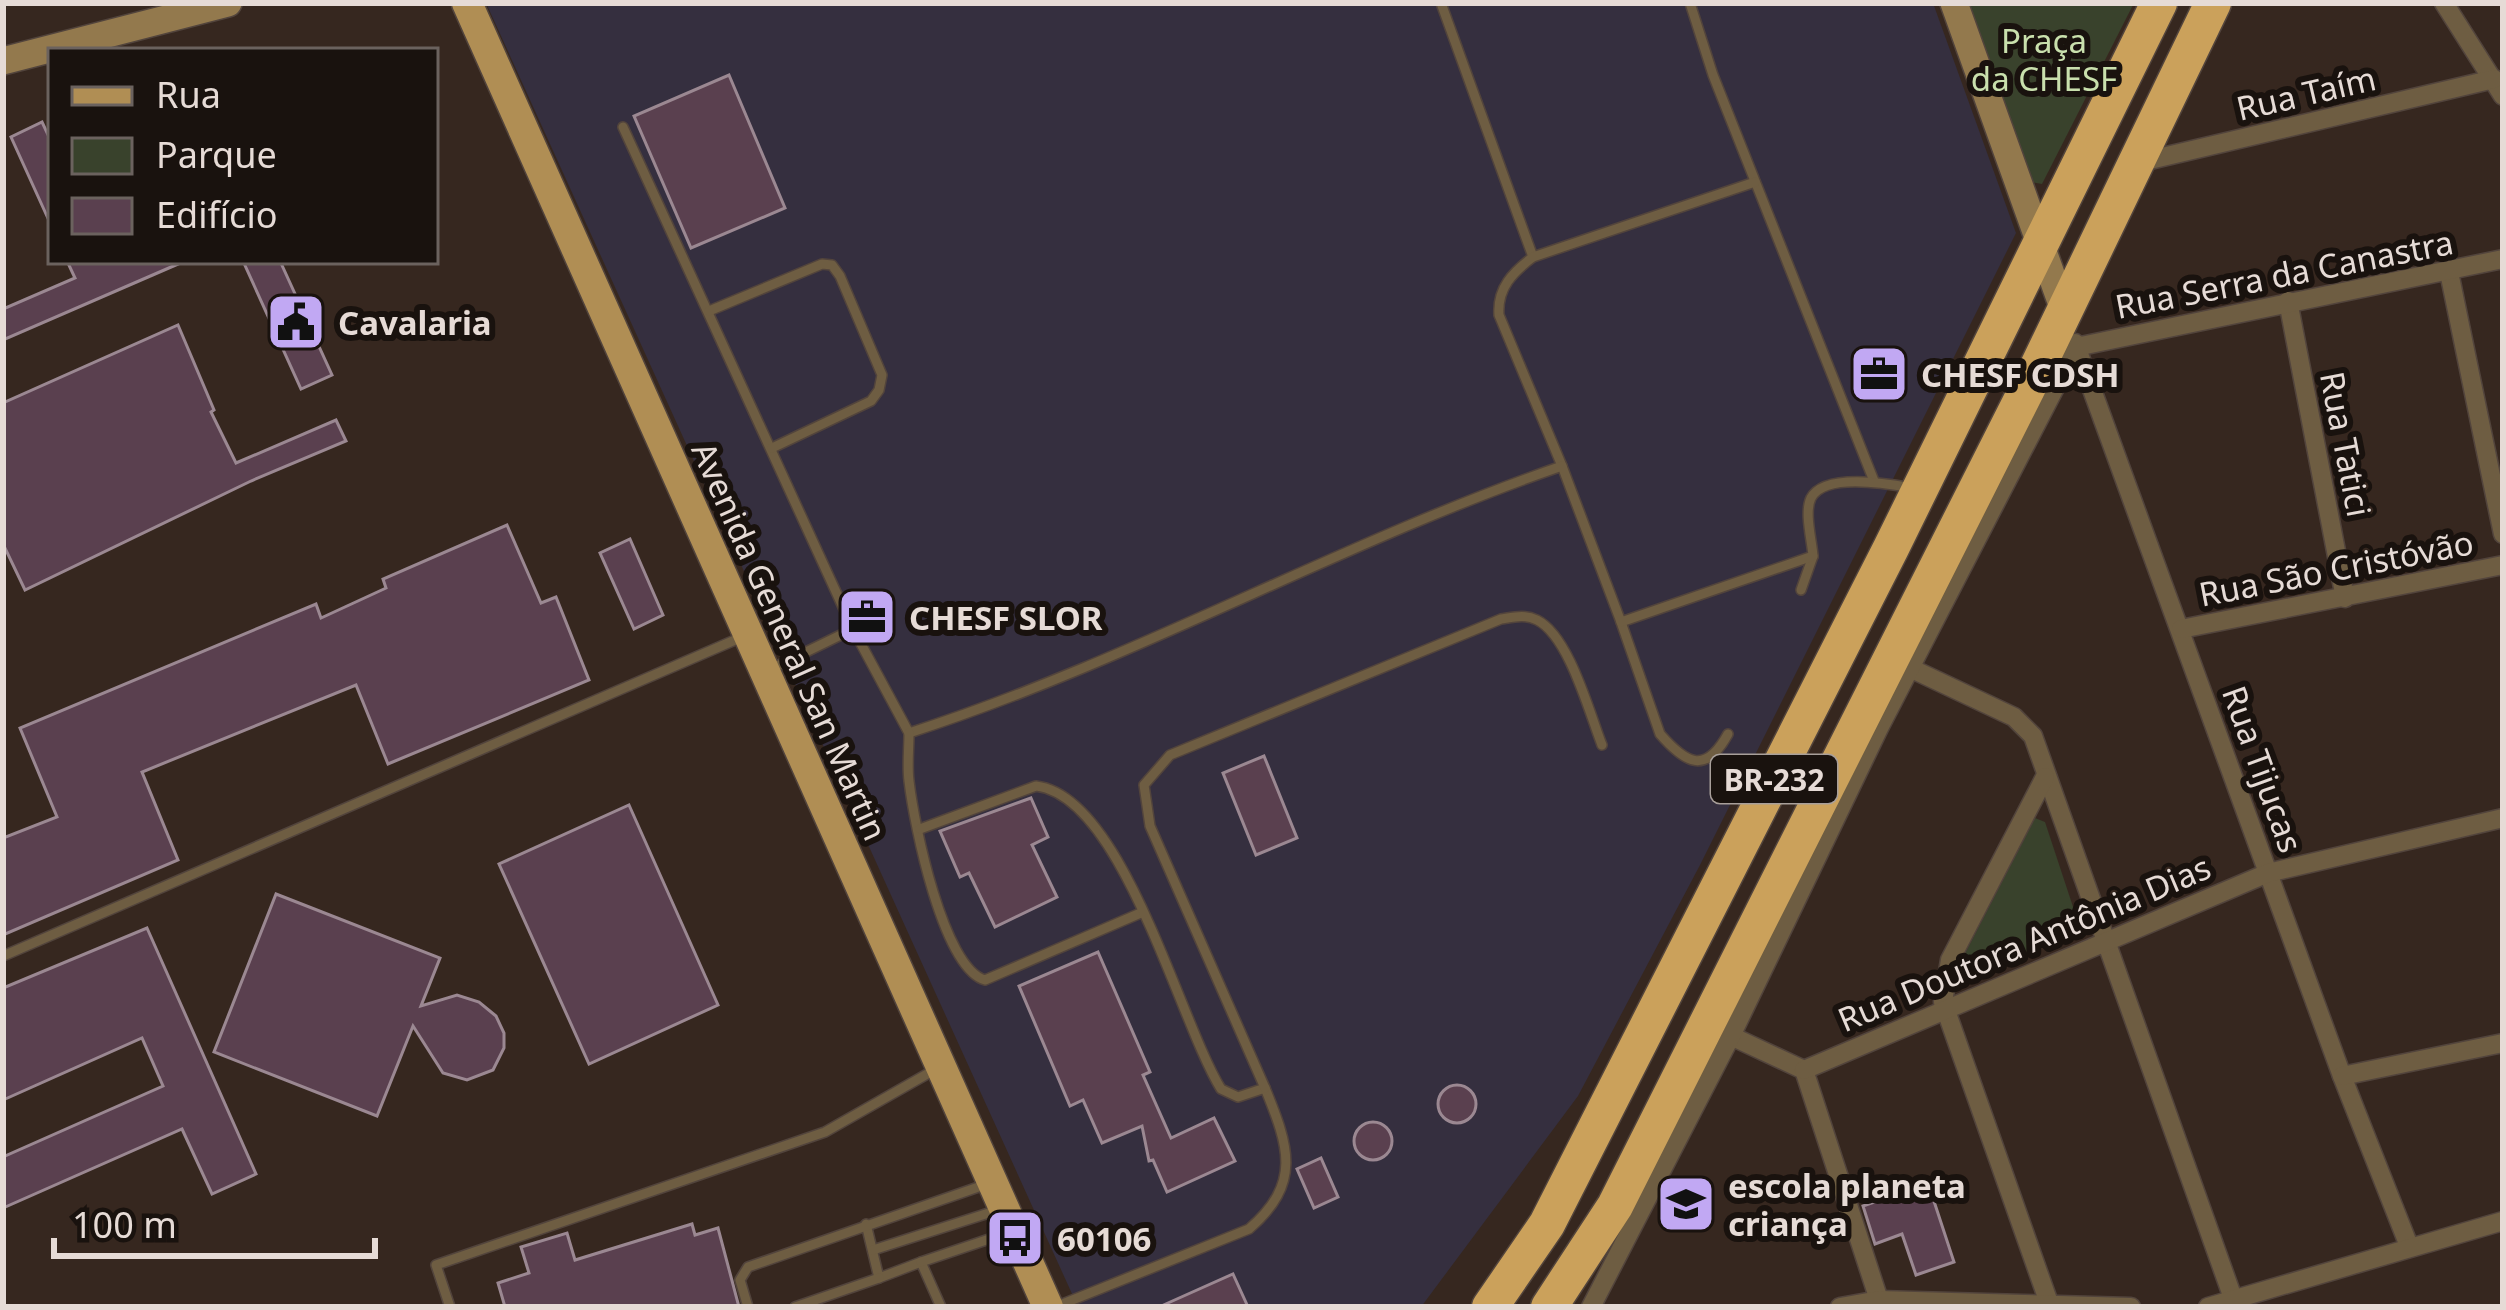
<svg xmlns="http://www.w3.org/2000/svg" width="2506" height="1310" viewBox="0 0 2506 1310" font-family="'Noto Sans',sans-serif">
<rect width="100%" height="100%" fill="#36271f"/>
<polygon fill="#352f3f" points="486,3 1933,3 2016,233 1700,865 1578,1096 1421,1307 1078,1307"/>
<g fill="#39422c">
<polygon points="1964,3 2134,3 2042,184 2031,182"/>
<polygon points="2035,818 2045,822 2080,928 1964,979 1957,969"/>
</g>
<g fill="#5a404f" stroke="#9b8892" stroke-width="3">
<polygon points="729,75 785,208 691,248 634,116"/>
<polygon points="42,122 51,141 51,225 11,137"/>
<polygon points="67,261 185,261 3,340 3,309 75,278"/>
<polygon points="243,261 280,261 332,375 301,389"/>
<polygon points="178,325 214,410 211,412 236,463 336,420 346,441 251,481 25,590 3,544 3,403"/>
<polygon points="507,525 541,603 556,597 589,680 388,764 356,685 142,772 178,860 3,935 3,838 57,817 20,728 316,604 321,618 386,588 383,579"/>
<polygon points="630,539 663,615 634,629 600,553"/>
<polygon points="1264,756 1297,838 1256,855 1223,773"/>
<polygon points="1031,798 1048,837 1032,845 1057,897 995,927 969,873 960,877 940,831"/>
<polygon points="629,805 718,1005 589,1064 499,864"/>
<polygon points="276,894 440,958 421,1006 457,995 479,1002 496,1016 504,1033 504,1048 493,1070 467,1080 443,1073 413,1026 377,1116 214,1052"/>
<polygon points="147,928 256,1174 212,1194 182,1129 3,1208 3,1157 163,1086 142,1038 3,1100 3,988"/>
<polygon points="1098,952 1150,1072 1143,1075 1171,1138 1214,1118 1235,1161 1167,1192 1153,1160 1149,1161 1142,1126 1102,1143 1083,1100 1070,1106 1019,986"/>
<circle cx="1457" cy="1104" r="19"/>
<circle cx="1373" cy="1141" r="19"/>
<polygon points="1321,1158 1338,1197 1314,1208 1297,1169"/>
<polygon points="1928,1183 1954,1262 1916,1275 1902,1234 1875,1244 1863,1206"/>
<polygon points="692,1224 695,1235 718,1228 739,1307 505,1307 498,1283 529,1273 521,1247 567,1233 575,1260"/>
<polygon points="1233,1274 1248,1307 1159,1307"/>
</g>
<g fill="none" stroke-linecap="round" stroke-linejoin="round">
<g stroke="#52443c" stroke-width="12">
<g id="lane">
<polyline points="1441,3 1533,257"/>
<polyline points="1690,3 1713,75 1874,481"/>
<polyline points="623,127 853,629"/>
<polyline points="709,311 822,264 832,265 840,276 882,375 879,390 871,401 772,448"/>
<path d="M1562,466L1499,315C1497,288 1513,272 1533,257L1755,182"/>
<polyline points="1801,590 1813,556"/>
<path d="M1621,622L1660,734C1687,765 1706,774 1728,734"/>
<path d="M769,670L853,629L909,733C1133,661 1339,543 1562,466L1621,622L1813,556C1812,541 1804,512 1811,498C1825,472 1890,484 1912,488"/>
<path d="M909,733C909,749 907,766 909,781C914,824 943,968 985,980L1143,912"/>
<path d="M920,829L1036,786C1123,796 1179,1021 1221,1089L1238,1097L1265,1088C1289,1147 1302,1183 1249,1229L1055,1307"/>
<polyline points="3,956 742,637"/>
<path d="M1265,1088L1150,826L1144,785L1170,755L1501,619C1514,617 1525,614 1537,620C1569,636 1589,712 1602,745"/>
<polyline points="866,1224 879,1278 921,1262 941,1307"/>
<polyline points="873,1250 998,1210"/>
<polyline points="921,1262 1007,1233"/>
<polyline points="450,1307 436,1265 825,1132 936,1069"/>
<polyline points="748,1307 740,1280 748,1267 990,1183"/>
<polyline points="795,1307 879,1278"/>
</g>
</g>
<g stroke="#52443c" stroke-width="21">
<g id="street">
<polyline points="2444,3 2503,96"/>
<polyline points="2137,163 2494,79"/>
<polyline points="2449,272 2503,534"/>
<polyline points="2288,301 2345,598"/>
<polyline points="2075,343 2342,1076 2409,1246"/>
<polyline points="2181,629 2503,565"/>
<polyline points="1910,668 2014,717 2033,736 2234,1301"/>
<polyline points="2045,777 1950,960 1943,1002 2049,1303"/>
<polyline points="1731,1036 1804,1070 1879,1300"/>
<polyline points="1804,1070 2268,873 2503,818"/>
<polyline points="2342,1076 2503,1043"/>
<polyline points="1591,1307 1731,1036 1879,728 2076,347 2503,259"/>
<polyline points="1840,1307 1879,1300 2131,1307"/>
<polyline points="2208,1307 2503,1221"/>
</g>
</g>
<g stroke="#52443c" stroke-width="30">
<g id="secondary">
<polyline points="1954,3 2064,310"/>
<polyline points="3,61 228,3"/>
</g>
</g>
<g stroke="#52443c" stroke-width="33">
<polyline id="primary" points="467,3 1048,1307"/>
</g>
<g stroke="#52443c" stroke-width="39">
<g id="highway">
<polyline points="1490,1307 1547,1224 1891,548 2159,3"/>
<polyline points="1549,1307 1615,1206 2027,389 2213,3"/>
</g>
</g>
<use href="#lane" stroke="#6e5d42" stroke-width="9"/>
<use href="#street" stroke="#6e5d42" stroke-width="18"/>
<use href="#secondary" stroke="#93794d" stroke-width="27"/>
<use href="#primary" stroke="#b08e54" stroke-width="30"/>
<use href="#highway" stroke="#cba15b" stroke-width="36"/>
</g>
<defs>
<g id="civic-square" transform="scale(3)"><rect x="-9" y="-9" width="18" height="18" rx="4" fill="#c1a8f3" stroke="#19120e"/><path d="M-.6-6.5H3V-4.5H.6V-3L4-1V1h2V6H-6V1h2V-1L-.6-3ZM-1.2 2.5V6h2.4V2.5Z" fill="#111"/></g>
<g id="office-square" transform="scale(3)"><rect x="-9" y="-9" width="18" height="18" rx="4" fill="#c1a8f3" stroke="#19120e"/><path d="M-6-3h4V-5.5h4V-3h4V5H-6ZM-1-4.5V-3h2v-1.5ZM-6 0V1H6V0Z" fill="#111"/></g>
<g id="school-square" transform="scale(3)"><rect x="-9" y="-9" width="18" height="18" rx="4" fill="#c1a8f3" stroke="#19120e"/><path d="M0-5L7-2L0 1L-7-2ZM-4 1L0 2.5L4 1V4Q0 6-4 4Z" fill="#111"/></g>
<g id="bus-square" transform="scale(3)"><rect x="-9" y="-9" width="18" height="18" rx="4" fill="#c1a8f3" stroke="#19120e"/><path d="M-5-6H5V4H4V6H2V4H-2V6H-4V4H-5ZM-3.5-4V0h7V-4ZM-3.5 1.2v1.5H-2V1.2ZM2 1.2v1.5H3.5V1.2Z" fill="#111"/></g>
</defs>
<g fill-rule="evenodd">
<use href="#civic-square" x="296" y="322"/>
<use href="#office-square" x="1879" y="374"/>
<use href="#office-square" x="867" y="617"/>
<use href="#school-square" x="1686" y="1204"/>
<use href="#bus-square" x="1015" y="1238"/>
</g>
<g text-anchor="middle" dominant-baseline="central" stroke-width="12" stroke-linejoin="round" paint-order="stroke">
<rect fill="#19120e" stroke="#a89f9a" stroke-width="3" x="1711" y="755" width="126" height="48" rx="9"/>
<g font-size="30" font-weight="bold" fill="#e6dbd6">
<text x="1774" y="779">BR-232</text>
</g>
<g font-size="33" fill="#c9e0ad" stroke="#19120e">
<text x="2044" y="40">Praça<tspan x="2044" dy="38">da CHESF</tspan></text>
</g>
<g font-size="33" fill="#e6dbd6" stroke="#19120e">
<text transform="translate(2306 93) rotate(-13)">Rua Taím</text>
<text transform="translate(2284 274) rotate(-11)">Rua Serra da Canastra</text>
<text transform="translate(2346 444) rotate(79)">Rua Tatici</text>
<text transform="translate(2336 568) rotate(-11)">Rua São Cristóvão</text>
<text transform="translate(790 641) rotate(66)">Avenida General San Martin</text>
<text transform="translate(2263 769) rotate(70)">Rua Tijucas</text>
<text transform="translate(2024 943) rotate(-23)">Rua Doutora Antônia Dias</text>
</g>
<g font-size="33" font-weight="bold" fill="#e6dbd6" stroke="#19120e" text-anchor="start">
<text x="338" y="322">Cavalaria</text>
<text x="1921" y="374">CHESF CDSH</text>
<text x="909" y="617">CHESF SLOR</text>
<text x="1728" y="1185">escola planeta<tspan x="1728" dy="38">criança</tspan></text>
<text x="1057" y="1238">60106</text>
</g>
</g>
<rect width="2506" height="1310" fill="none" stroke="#e6dbd6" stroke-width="12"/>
<rect x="48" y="48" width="390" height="216" fill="#19120e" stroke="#6b625e" stroke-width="3"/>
<rect x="72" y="87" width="60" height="18" fill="#b08e54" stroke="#6b625e" stroke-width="3"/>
<text x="156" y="108" font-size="36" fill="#e6dbd6">Rua</text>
<rect x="72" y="138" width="60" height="36" fill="#39422c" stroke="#6b625e" stroke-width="3"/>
<text x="156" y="168" font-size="36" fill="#e6dbd6">Parque</text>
<rect x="72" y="198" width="60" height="36" fill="#5a404f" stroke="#6b625e" stroke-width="3"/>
<text x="156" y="228" font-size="36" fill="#e6dbd6">Edifício</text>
<path d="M54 1238v18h321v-18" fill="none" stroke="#e6dbd6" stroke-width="6"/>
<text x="72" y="1238" font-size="36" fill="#e6dbd6" stroke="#19120e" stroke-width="9" paint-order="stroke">100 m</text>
</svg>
